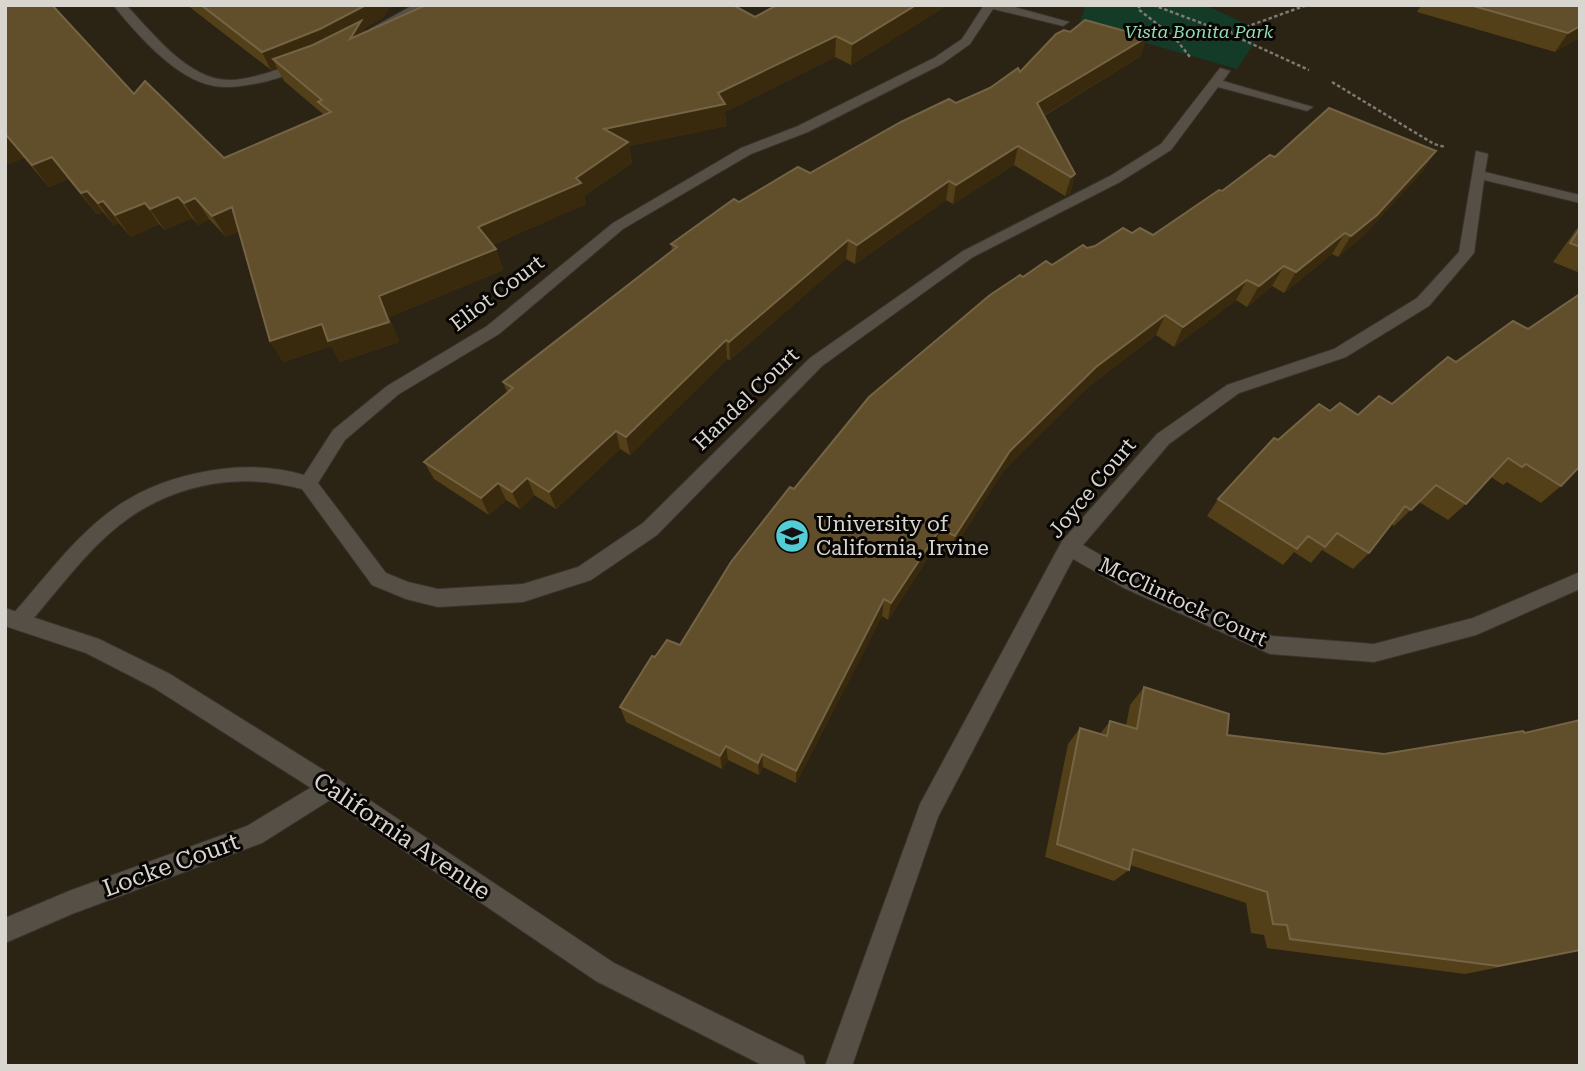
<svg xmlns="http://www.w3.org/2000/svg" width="1585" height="1071" viewBox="0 0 1585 1071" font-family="'Roboto Serif',serif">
<rect width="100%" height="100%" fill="#201b12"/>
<rect fill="#2b2314" x="5" y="5" width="1575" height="1061"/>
<polygon fill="#143a28" points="1079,5 1205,5 1262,31 1237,69 1079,24 1085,8"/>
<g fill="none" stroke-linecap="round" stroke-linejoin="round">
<g stroke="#38342e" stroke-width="2">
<g id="minor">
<path d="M113,5H126C152,32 188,80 229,80C254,80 278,68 302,62L308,66C298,74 280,77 268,81C250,85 232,89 214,86C175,79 137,34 113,5Z"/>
<polygon points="413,5 428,5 380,32 370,29"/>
<path d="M984,5H1007L1069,22L1063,26L993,9L970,44L942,64L808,132L751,154L623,229L499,334L399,394L345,440L318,483L386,573L408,582L438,589L523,584L578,567L643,523L810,358L963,251L1110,176L1161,144L1220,68L1230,71L1223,81L1313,107L1307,111L1218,87L1171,150L1120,182L973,257L822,366L657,535L591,580L523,602L438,607L406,599L372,585L302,489C272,481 242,479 212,484C118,501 84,561 26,627L19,630L12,627L9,621L12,615C71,548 105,492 198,473C234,465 269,465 304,475L333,430L387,386L487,326L613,223L741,148L798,126L934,58L962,39Z"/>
<polygon points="1476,151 1488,154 1485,172 1580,195 1580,203 1484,180 1474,253 1429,306 1346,357 1239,393 1169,444 1083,545 1138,576 1272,636 1374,644 1473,618 1580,572 1580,589 1476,635 1374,662 1270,654 1124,588 1073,559 938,817 852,1066 825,1066 920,804 1062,541 1157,434 1227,385 1334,349 1417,298 1459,252"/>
<polygon points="330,776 338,779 341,787 338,795 262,843 72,914 5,943 5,918 69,891 247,826"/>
</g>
</g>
<g stroke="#38342e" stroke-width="2">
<polygon id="tertiary" points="5,608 99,639 170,674 338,779 614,963 803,1056 806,1066 764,1066 596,981 322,795 154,688 86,653 5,626"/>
</g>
<g stroke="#7e7a73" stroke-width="2.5" stroke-dasharray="3.5 2.5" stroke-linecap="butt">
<polyline points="1140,5 1138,9 1175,38 1190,57"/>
<polyline points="1153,5 1228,33 1309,70"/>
<polyline points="1229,33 1307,5"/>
<polyline points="1332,82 1434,144 1445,147"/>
</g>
<use href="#minor" fill="#554f45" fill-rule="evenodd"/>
<use href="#tertiary" fill="#554f45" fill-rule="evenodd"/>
</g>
<g fill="#533f18">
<polygon points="5,5 134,94 224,158 324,115 284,81 277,68 271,70 187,5 391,5 383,18 364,28 365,32 755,17 777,5 946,5 946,6 851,65 835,57 725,112 726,126 629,146 632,163 584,196 586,204 492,245 496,249 503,270 389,317 399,342 340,362 331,346 283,362 270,341 239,231 226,237 209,219 198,225 192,218 165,230 159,224 131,237 119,223 114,225 103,212 97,214 68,179 49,187 24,158 5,165"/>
<polygon points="1421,5 1580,5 1580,37 1555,52 1417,12"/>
<polygon points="1141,56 1044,116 1075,174 1070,194 1065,196 1014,165 953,204 946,200 855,264 846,259 730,360 727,359 630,455 620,449 556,509 534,495 520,509 506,500 489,515 434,479 424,462 507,392 503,382 672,251 671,244 739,202 810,173 1020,72"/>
<polygon points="1436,151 1422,172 1364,235 1338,257 1332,254 1284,293 1272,286 1247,307 1236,300 1174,347 1156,335 1088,387 1004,470 950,554 935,547 888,620 882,616 796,783 763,767 759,775 728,760 722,769 626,722 620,707 655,657 680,645 794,489 1023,277 1052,265 1087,248 1132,233 1153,235 1275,157"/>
<polygon points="1580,224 1580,273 1553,262"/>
<polygon points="1448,357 1561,486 1541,503 1507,482 1503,485 1491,477 1466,504 1448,520 1419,502 1394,526 1391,524 1369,553 1353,569 1322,550 1311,563 1294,552 1283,565 1207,516 1218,499 1278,440 1330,411 1358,415 1392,404"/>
<polygon points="1144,687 1227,735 1384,754 1525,733 1580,720 1580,951 1465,974 1267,948 1264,935 1251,933 1246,903 1130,865 1129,870 1114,881 1045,857 1068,744 1080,728 1100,734 1110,721 1126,726 1130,705"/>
</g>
<g fill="#392a0d">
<polygon points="366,5 391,5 383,18 364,28 369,42 273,59 277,68 271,70 262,52"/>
<polygon points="916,5 946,5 946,6 851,65 852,44"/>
<polygon points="1580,26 1580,37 1555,52 1568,33"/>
<polygon points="836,36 835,57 725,112 726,126 629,146 632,163 584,196 586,204 485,248 478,227 604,129 718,93"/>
<polygon points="1147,37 1141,56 1033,122 1037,103"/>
<polygon points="7,136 24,158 5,165 5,137"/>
<polygon points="1018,146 1014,165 953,204 956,185"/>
<polygon points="1436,151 1422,172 1364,235 1338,257 1351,236"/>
<polygon points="52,157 68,179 49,187 32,165"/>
<polygon points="1075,174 1070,194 1065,196 1071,177"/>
<polygon points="949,181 946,200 855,264 857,245"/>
<polygon points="87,191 103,212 97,214 81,193"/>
<polygon points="178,197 192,218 165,230 150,209"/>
<polygon points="195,198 209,219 198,225 184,203"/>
<polygon points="103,201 119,223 114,225 98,203"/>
<polygon points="145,203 159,224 131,237 115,215"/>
<polygon points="232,207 245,229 226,237 212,216"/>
<polygon points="1345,233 1332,254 1284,293 1296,272"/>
<polygon points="848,240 846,259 730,360 729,342"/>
<polygon points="496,249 503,270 389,317 399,342 340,362 331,346 283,362 270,341"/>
<polygon points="1284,266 1272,286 1247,307 1259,286"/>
<polygon points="1247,280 1236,300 1174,347 1183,327"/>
<polygon points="1165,315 1156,335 1088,387 1004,470 950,554 955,536 1010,451 1096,367"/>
<polygon points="726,340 727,359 630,455 626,437"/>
<polygon points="616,431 620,449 556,509 549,492"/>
<polygon points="527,478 534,495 520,509 512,492"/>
<polygon points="498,483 506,500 489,515 481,498"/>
<polygon points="940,529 935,547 888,620 891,603"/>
<polygon points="884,599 882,616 796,783 796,771"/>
<polygon points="726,746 728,760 722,769 720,756"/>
<polygon points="762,754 763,767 759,775 758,763"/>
</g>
<g fill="#614f2b" stroke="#746445" stroke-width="2">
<polygon points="5,5 52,5 134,94 145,81 224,158 331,112 318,102 322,100 273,59 313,45 361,21 350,39 426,5 733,5 755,17 777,5 916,5 852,44 836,36 718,93 725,104 604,129 628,142 576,178 581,183 478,227 496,249 379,296 389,322 328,341 322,324 270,341 232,207 212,216 195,198 184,203 178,197 150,209 145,203 115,215 103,201 98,203 87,191 81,193 52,157 32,165 7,136 5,137"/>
<polygon points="201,5 366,5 320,29 262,52"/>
<polygon points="1470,5 1580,5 1580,26 1568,33"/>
<polygon points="1085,20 1147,37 1037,103 1075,174 1071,177 1018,146 956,185 949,181 857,245 848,240 729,342 726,340 626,437 616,431 549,492 527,478 512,492 498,483 481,498 424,462 513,388 503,382 677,247 671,244 734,199 739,202 798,167 810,173 901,122 949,99 956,103 990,88 1018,68 1020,72 1056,34 1064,30 1070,32"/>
<polygon points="1329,108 1436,151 1377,215 1351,236 1345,233 1296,272 1284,266 1259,286 1247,280 1183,327 1165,315 1096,367 1010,451 955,536 940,529 891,603 884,599 796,771 762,754 758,763 726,746 720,756 620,707 652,656 655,657 667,640 680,645 731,562 790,487 794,489 869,397 990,295 1020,275 1023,277 1046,261 1052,265 1083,245 1087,248 1095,246 1123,228 1132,233 1140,228 1153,235 1219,190 1222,191 1270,155 1275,157"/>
<polygon points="1580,228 1580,247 1570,243"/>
<polygon points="1580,294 1580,466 1561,486 1526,464 1522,467 1508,458 1466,504 1436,485 1411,510 1405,506 1369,553 1337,533 1325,547 1308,536 1297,549 1218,499 1274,438 1278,440 1319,404 1330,411 1340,403 1358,415 1379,396 1392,404 1448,357 1456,362 1513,321 1528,329"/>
<polygon points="1144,687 1229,714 1227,735 1384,754 1523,731 1525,733 1580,720 1580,950 1498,966 1290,939 1287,925 1273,924 1267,892 1133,849 1129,870 1057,844 1080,728 1107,736 1110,721 1137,729"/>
</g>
<defs>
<g id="university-disc" transform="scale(1.75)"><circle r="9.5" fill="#52ccd5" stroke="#080604"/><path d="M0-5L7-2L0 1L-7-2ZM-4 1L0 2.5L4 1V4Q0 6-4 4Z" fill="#111"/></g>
</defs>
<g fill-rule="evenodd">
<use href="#university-disc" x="792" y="536"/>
</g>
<g text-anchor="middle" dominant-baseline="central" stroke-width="6" stroke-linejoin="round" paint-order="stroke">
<g font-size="18" font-style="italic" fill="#92dcb3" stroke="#080604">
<text x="1199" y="31">Vista Bonita Park</text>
</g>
<g font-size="21" fill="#d9d5cf" stroke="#080604">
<text transform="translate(497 293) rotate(-37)">Eliot Court</text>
<text transform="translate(746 399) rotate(-44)">Handel Court</text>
<text transform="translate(1092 488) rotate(-50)">Joyce Court</text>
<text transform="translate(1183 602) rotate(25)">McClintock Court</text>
</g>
<g font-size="21" fill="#d9d5cf" stroke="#080604" text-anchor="start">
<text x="816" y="524">University of<tspan x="816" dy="24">California, Irvine</tspan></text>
</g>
<g font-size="24" fill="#d9d5cf" stroke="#080604">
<text transform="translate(402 836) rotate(34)">California Avenue</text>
<text transform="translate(171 865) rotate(-20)">Locke Court</text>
</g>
</g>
<rect width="1585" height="1071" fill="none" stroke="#d9d5cf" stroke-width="14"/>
</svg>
